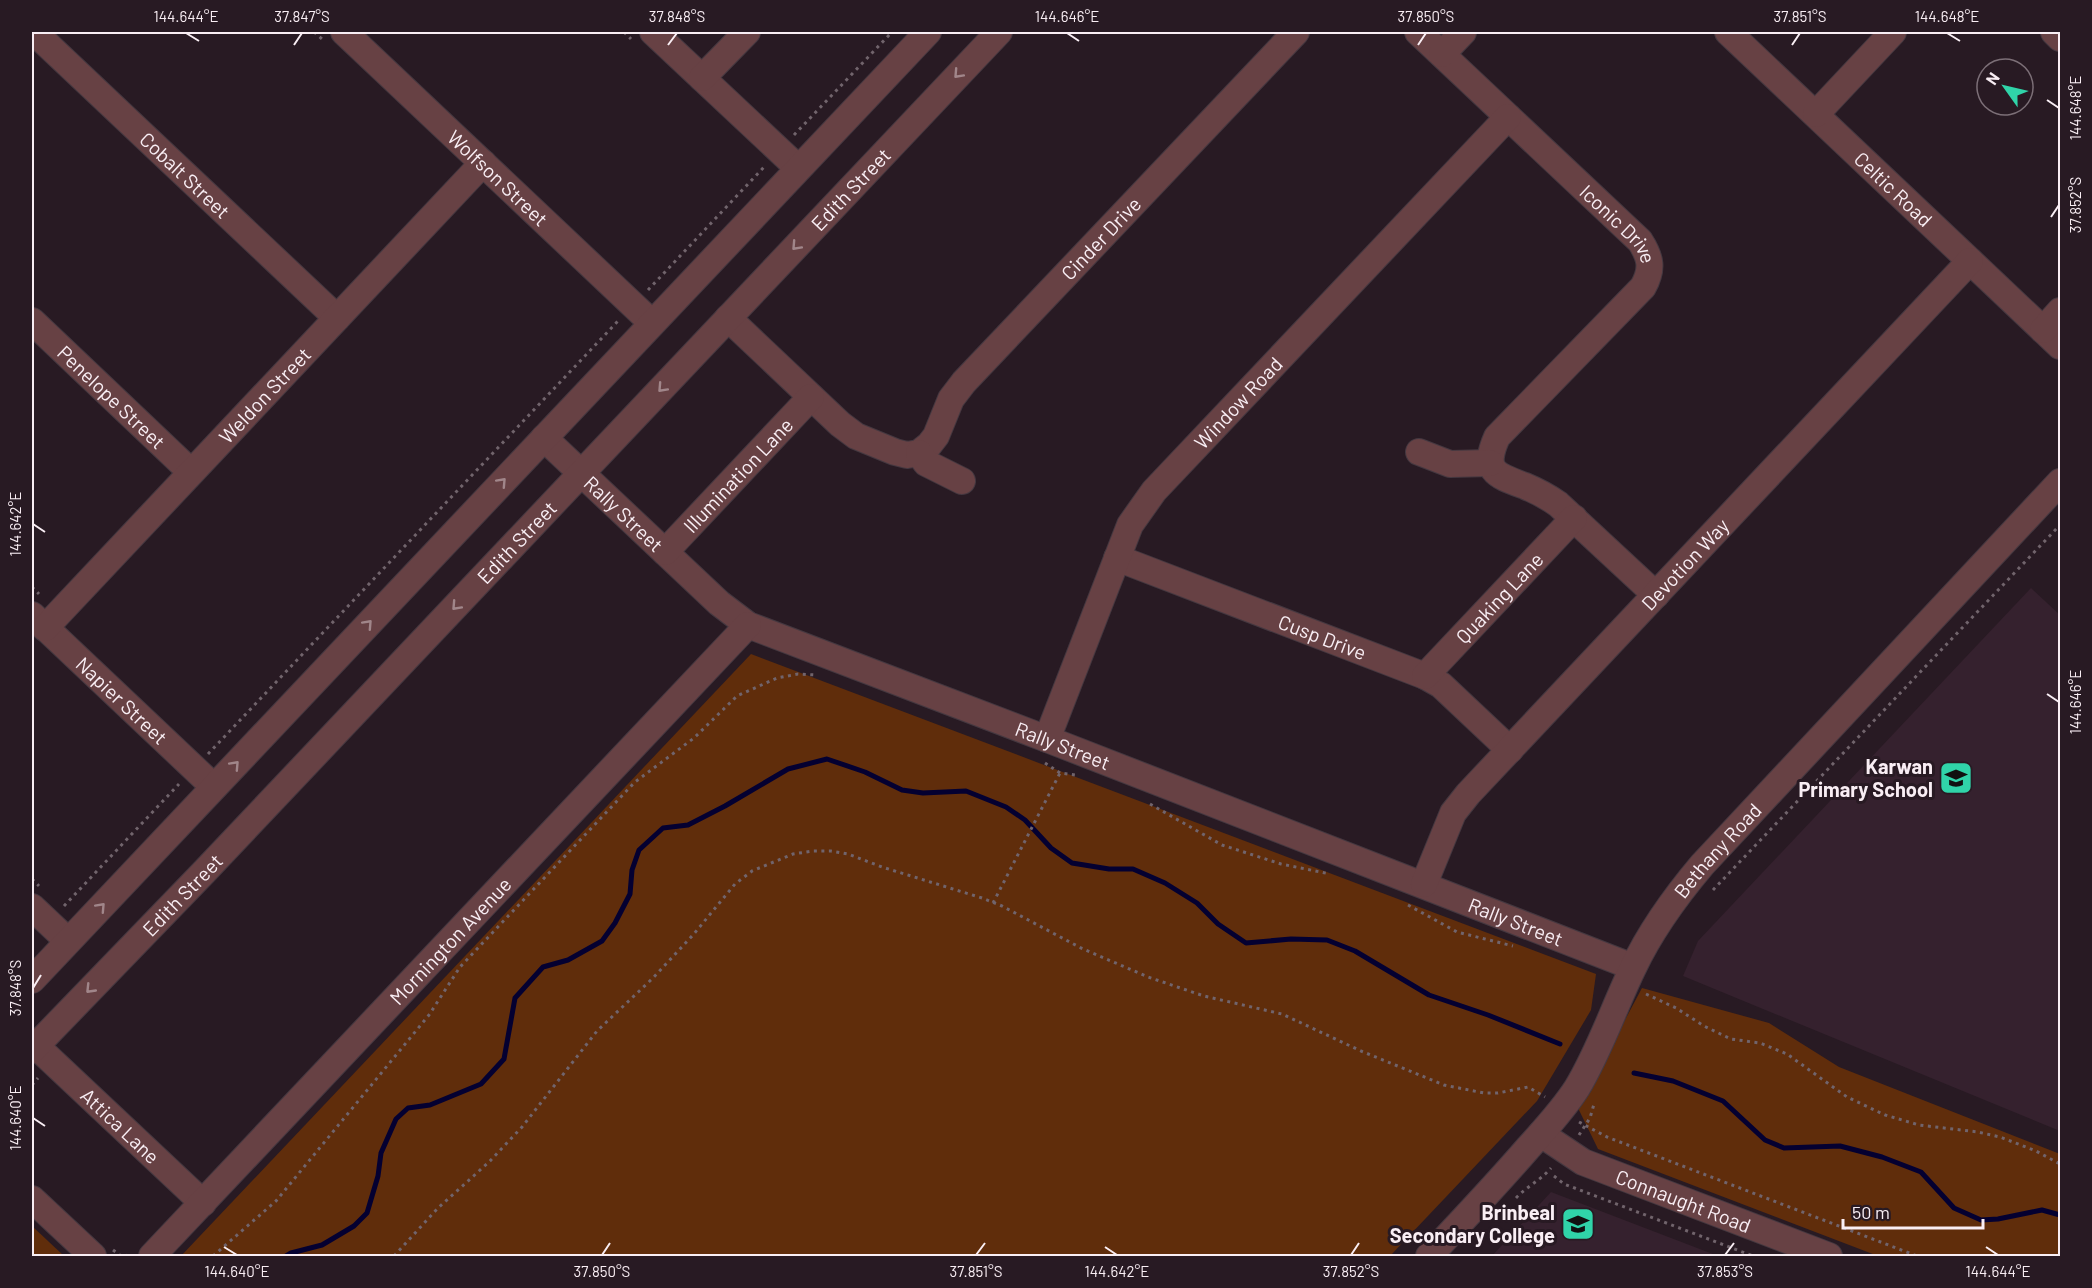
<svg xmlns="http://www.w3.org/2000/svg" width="2092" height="1288" viewBox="0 0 2092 1288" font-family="Barlow,sans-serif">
<rect width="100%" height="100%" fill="#281a23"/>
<g fill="#35212e">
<polygon points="2031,588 2060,615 2060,1131 1683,976 1698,941"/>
<polygon points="1551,1192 1718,1256 1492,1256"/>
</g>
<g fill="#602d0b">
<polygon points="751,654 1596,974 1591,1010 1537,1101 1390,1256 181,1256"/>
<polygon points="1642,988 1769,1023 1839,1067 2060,1154 2060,1256 1878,1256 1598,1149 1578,1108"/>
<polygon points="32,1226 64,1256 32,1256"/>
</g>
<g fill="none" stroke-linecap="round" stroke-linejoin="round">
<g stroke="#040031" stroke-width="5">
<polyline points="1634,1073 1673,1081 1723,1101 1765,1140 1784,1148 1840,1146 1882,1157 1921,1172 1954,1208 1981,1220 1998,1219 2042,1210 2060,1215"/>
<polyline points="286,1256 291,1253 322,1245 354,1226 367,1213 378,1176 381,1153 396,1119 408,1108 430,1105 481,1084 504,1059 515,998 543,967 568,960 602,941 615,923 630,894 632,870 639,850 663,828 688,825 725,806 788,769 827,759 865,772 902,790 923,793 966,791 1006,807 1025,820 1051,848 1072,863 1109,869 1133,869 1165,883 1197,903 1218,924 1246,943 1291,939 1327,940 1355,951 1429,995 1488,1015 1560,1044"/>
</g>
<g stroke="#453840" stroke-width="28">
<g id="minor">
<path id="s1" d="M34,32L337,318"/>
<path id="s2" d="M344,32L652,323"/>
<polyline points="653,32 798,168"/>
<path id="s3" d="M1418,32L1640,241C1651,258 1653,269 1643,287L1497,437C1482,471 1495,475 1525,486C1537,491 1548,497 1558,504L1656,595"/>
<path id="s4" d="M1728,32L2060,346"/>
<polyline points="2054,32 2060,38"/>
<polyline points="1442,54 1463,32"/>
<polyline points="702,78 747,32"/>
<polyline points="1816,114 1893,32"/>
<path id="s5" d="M728,318L840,424L856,436L895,452L907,455L919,453L929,445L936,436L951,399L964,382L1296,32"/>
<path id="s6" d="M32,321L191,472"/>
<polyline points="2043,330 2060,311"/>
<path id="s7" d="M544,438L719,603L748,625L1047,739L1633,967"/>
<polyline points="1419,452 1450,464 1490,463"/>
<polyline points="919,453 926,463 962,481"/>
<path id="s8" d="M665,552L811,397"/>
<path id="s9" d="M1117,558L1425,676L1441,685L1510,750"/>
<path id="s10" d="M32,615L214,787"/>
<path id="s11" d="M45,628L483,163"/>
<path id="s12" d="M1425,676L1574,518"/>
<path id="s13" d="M1047,739L1130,525L1154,491L1508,117"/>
<path id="s14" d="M1424,884L1453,813L1468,794L1970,261"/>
<polyline points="32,907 68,941"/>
<polyline points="32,980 928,32"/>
<path id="s15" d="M36,1046L203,1203"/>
<path id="s16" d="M32,1050L204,872L999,32"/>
<path id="s17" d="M1541,1134L1583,1162L1829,1256"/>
<polyline points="32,1199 93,1256"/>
<path id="s18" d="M152,1256L748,625"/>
<path id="s19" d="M1429,1256C1462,1221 1496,1185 1528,1148C1545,1129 1563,1110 1577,1088C1600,1050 1614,1007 1633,968C1651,930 1675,897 1702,865L2060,482"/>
</g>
</g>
<g stroke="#71646c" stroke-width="3" stroke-dasharray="3 4.5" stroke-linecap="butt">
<polyline points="314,32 323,40"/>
<polyline points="624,32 631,39"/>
<polyline points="794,135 892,32"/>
<polyline points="648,290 765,166"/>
<polyline points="32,587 39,594"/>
<polyline points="208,754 618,321"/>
<polyline points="1045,763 1060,773 1075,775"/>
<polyline points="1150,804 1222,845 1281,864 1330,874"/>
<polyline points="32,879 39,886"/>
<polyline points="1713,890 2060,525"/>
<polyline points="993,903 1060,773"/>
<polyline points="1408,905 1457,932 1513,946"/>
<polyline points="64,906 179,784"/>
<polyline points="1646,994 1676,1008 1704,1026 1731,1039 1760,1043 1787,1054 1847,1097 1885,1115 1919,1125 1978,1132 2000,1137 2036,1151 2060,1164"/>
<polyline points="32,1085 38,1078"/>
<polyline points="1579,1122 1607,1137 1917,1256"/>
<polyline points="1579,1135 1590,1118 1594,1104"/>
<polyline points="1554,1176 1564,1184 1753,1256"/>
<path d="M1516,1198C1527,1186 1540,1181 1551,1168"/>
<polyline points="113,1250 121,1256"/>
<polyline points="126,1255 128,1256"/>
<polyline points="213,1256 276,1201 429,1015 460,967 635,782 694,738 737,696 777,678 798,674 816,675"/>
<polyline points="394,1256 438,1208 489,1162 522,1127 597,1031 653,978 693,935 735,884 752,871 793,854 813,851 831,851 848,854 882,867 982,898 1002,906 1081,948 1148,977 1204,996 1282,1014 1361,1051 1444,1085 1484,1093 1498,1093 1528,1087 1545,1097"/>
</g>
<use href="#minor" stroke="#674144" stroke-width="26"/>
</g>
<defs><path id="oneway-chevron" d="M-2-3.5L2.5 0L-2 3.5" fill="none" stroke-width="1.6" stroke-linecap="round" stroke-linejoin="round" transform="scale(1.5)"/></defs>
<g stroke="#a1868a">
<use href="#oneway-chevron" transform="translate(958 74) rotate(133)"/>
<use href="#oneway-chevron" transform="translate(796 246) rotate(133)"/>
<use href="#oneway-chevron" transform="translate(662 388) rotate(133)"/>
<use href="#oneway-chevron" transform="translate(502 482) rotate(-47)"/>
<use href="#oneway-chevron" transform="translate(456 606) rotate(133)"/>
<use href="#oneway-chevron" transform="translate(368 624) rotate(-47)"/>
<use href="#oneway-chevron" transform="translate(235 765) rotate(-47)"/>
<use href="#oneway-chevron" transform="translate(101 907) rotate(-47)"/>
<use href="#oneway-chevron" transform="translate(90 989) rotate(134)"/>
</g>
<path fill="none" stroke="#f9eef4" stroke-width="2" d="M186,33L199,41M1067,33L1079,41M1947,33L1960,41M294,45L302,33M668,45L677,33M1418,45L1426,33M1792,45L1800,33M2047,100L2059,108M2051,217L2059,205M33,524L45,532M2047,694L2059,702M33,988L41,975M33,1118L45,1126M224,1247L237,1255M1105,1247L1117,1255M1986,1247L1998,1255M602,1255L610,1243M976,1255L985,1243M1351,1255L1359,1243M1725,1255L1734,1243"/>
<defs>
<g id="school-square" transform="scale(1.725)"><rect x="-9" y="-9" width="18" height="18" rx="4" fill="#30d4a9" stroke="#281a23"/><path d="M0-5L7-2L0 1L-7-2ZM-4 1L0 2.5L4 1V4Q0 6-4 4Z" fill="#111"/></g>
</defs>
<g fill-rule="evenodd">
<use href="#school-square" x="1956" y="778"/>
<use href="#school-square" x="1578" y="1224"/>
</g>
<g text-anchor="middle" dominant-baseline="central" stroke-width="6" stroke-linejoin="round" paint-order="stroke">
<g font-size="20" fill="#f9eef4" stroke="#281a23">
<text stroke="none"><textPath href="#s1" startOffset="208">Cobalt Street</textPath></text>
<text stroke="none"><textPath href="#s2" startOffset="212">Wolfson Street</textPath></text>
<text stroke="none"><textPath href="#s16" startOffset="1188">Edith Street</textPath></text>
<text stroke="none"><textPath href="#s4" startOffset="228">Celtic Road</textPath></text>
<text stroke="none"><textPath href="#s3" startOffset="278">Iconic Drive</textPath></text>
<text stroke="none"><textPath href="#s5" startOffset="525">Cinder Drive</textPath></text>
<text stroke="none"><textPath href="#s11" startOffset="320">Weldon Street</textPath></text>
<text stroke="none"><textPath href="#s6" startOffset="110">Penelope Street</textPath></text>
<text stroke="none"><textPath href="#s13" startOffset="393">Window Road</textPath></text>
<text stroke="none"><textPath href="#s8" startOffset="106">Illumination Lane</textPath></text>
<text stroke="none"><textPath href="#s7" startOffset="110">Rally Street</textPath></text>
<text stroke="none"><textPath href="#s16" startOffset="702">Edith Street</textPath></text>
<text stroke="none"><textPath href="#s14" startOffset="417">Devotion Way</textPath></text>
<text stroke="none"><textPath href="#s12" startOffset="108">Quaking Lane</textPath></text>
<text stroke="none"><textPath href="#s9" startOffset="220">Cusp Drive</textPath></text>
<text stroke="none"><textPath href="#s10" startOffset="124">Napier Street</textPath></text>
<text stroke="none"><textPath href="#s7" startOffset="614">Rally Street</textPath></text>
<text stroke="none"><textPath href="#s19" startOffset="502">Bethany Road</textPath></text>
<text stroke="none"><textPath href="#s16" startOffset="216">Edith Street</textPath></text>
<text stroke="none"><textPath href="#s7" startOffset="1100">Rally Street</textPath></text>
<text stroke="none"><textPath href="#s18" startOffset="434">Mornington Avenue</textPath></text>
<text stroke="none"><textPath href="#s15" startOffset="116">Attica Lane</textPath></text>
<text stroke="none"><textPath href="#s17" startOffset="158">Connaught Road</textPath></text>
</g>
<g font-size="20" font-weight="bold" fill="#f9eef4" stroke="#281a23" text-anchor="end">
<text x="1933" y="766">Karwan<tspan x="1933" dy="23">Primary School</tspan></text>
<text x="1555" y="1212">Brinbeal<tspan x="1555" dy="23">Secondary College</tspan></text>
</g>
</g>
<rect width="2092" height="1288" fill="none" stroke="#281a23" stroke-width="66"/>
<g transform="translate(2005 87) rotate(304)"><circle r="28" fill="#281a23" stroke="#7c6f77" stroke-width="1.5"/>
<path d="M0-4.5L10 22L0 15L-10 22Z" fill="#30d4a9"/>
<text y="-9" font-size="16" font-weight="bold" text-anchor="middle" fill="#f9eef4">N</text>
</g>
<path d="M1843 1219v9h140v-9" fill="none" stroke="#f9eef4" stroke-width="3"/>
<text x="1852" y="1219" font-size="18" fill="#f9eef4" stroke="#281a23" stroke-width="4.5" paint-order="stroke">50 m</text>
<rect x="33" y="33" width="2026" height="1222" fill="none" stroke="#f9eef4" stroke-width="2"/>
<g font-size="15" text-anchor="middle" fill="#f9eef4">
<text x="186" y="22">144.644°E</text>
<text x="302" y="22">37.847°S</text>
<text x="677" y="22">37.848°S</text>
<text x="1067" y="22">144.646°E</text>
<text x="1426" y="22">37.850°S</text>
<text x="1800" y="22">37.851°S</text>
<text x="1947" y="22">144.648°E</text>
<text transform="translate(2076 108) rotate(-90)" y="5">144.648°E</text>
<text transform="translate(2076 205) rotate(-90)" y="5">37.852°S</text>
<text transform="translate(16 524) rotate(-90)" y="5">144.642°E</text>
<text transform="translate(2076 702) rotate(-90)" y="5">144.646°E</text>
<text transform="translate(16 988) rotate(-90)" y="5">37.848°S</text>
<text transform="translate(16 1118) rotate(-90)" y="5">144.640°E</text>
<text x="237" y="1277">144.640°E</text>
<text x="602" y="1277">37.850°S</text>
<text x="976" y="1277">37.851°S</text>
<text x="1117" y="1277">144.642°E</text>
<text x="1351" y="1277">37.852°S</text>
<text x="1725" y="1277">37.853°S</text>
<text x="1998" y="1277">144.644°E</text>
</g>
</svg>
